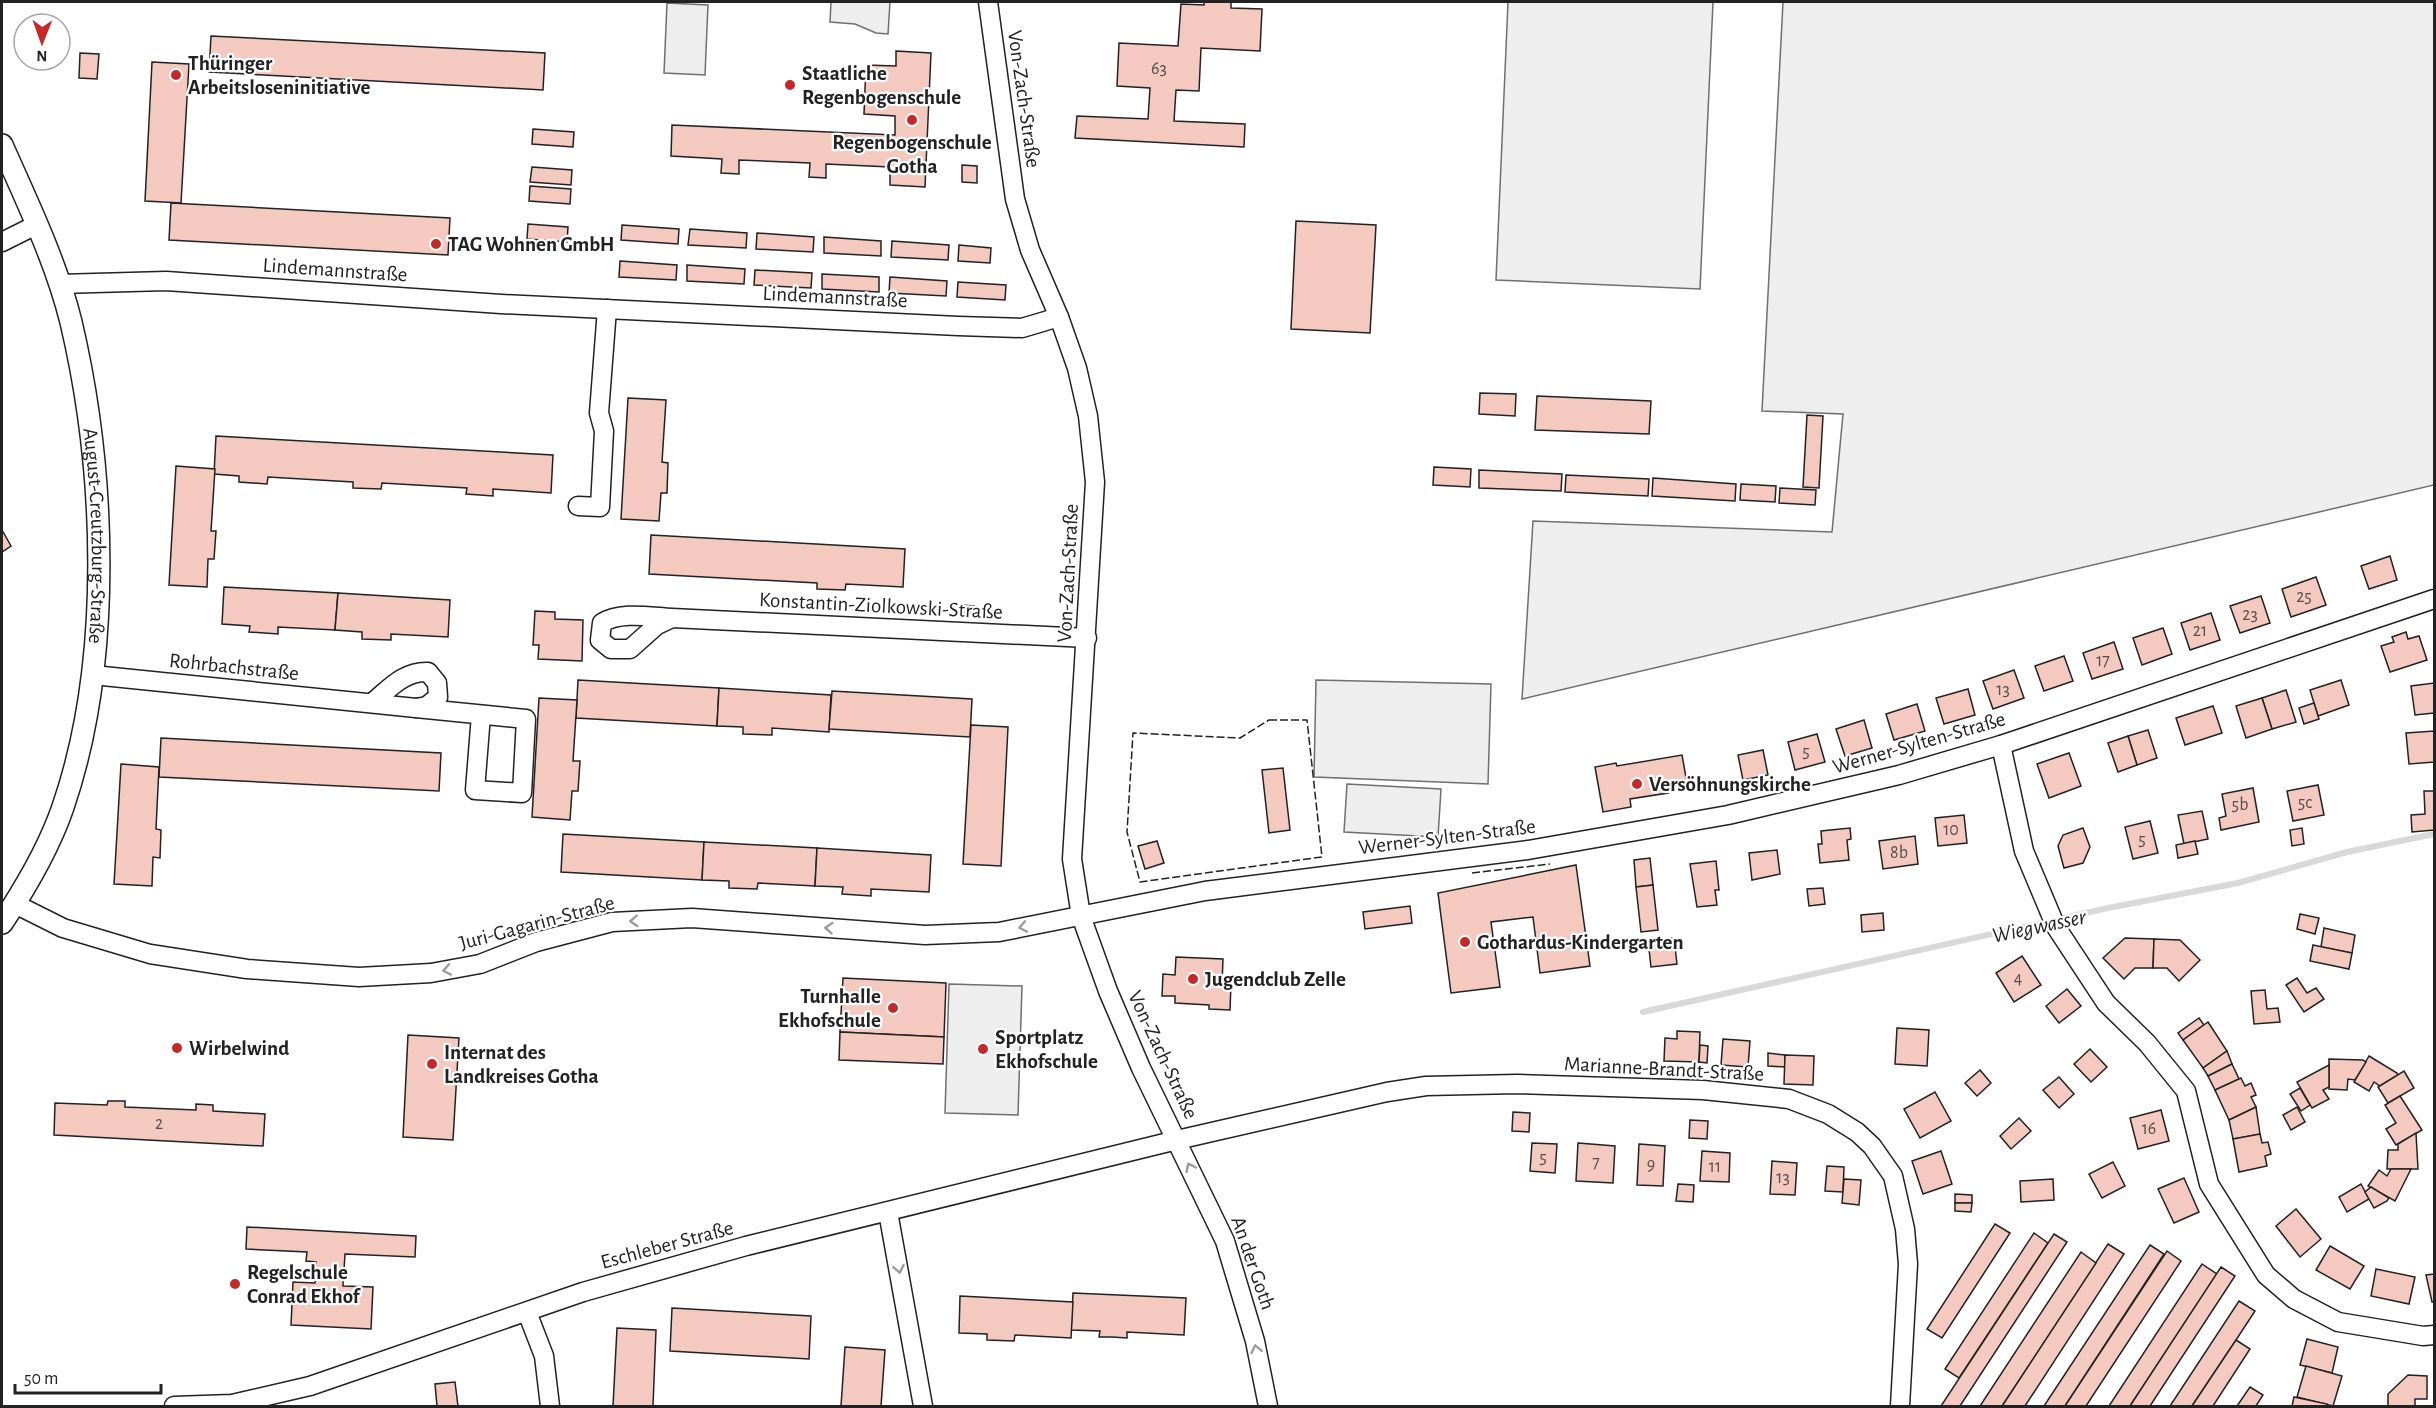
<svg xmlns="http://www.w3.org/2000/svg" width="2436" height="1408" viewBox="0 0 2436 1408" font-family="'Alegreya Sans',sans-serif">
<rect width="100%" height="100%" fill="#fff"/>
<g fill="#eee" stroke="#6f6f6f" stroke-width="1.5">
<polygon points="831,2 890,2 888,34 876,33 855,24 830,22"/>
<polygon points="1508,2 1713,2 1700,289 1496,280"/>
<polygon points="1783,2 2434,2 2434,485 1522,699 1533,521 1832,532 1843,414 1762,411"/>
<polygon points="667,3 708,5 705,75 664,73"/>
<polygon points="1316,680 1491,684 1488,784 1314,777"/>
<polygon points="1347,784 1441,789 1438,837 1344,832"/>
<polygon points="949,984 1022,986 1018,1115 945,1113"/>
</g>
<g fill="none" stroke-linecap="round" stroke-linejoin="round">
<polyline stroke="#d9d9d9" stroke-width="6" points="1643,1012 2108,908 2238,883 2347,852 2434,834"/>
</g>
<g fill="#f3c9c0" stroke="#222" stroke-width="1.5">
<polygon points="1204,2 1231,2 1231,8 1262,9 1260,51 1201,48 1199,91 1176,90 1174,121 1245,124 1244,147 1075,138 1077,116 1148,119 1150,88 1117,86 1119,43 1178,46 1181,4 1204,5"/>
<polygon points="211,36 545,53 543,90 209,72"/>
<polygon points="896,51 931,53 925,187 890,185 890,167 826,164 826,178 809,177 810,163 739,160 739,174 721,173 722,159 671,156 672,125 895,135 895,116 864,114 866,65 896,66"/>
<polygon points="80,53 99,54 97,79 79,78"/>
<polygon points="152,62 189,64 181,203 145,201"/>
<polygon points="533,129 574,132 573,147 532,144"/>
<polygon points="962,165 977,166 977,183 962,182"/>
<polygon points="532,167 572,170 571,185 530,182"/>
<polygon points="530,186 571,189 570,204 529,201"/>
<polygon points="171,203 450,218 448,255 169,240"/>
<polygon points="1296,221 1376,225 1370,333 1291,329"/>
<polygon points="528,224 568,227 567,242 527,239"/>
<polygon points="622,225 679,229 678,244 621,240"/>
<polygon points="690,229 747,233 746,248 688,245"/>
<polygon points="757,233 814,237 813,252 756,249"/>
<polygon points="824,237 881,241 881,256 824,253"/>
<polygon points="892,241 949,245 948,260 891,257"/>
<polygon points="959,245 991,248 990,263 958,261"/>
<polygon points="620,261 677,265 676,280 619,277"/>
<polygon points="687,265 745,269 744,284 687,281"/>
<polygon points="755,270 812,273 811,288 754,285"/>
<polygon points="822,274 879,277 879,292 822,289"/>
<polygon points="890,277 947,281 946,296 889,293"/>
<polygon points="958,282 1006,285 1005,300 957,297"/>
<polygon points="1480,393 1516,394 1515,416 1479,414"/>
<polygon points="1537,396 1651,401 1649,434 1535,430"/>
<polygon points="628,398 666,400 662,462 668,463 667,493 661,493 659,521 621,519"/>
<polygon points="1807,415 1823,416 1819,488 1803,487"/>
<polygon points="216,436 553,455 551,493 493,489 493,496 466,494 467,488 382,483 381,489 353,488 353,482 268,477 267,484 239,482 239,476 214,474"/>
<polygon points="176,466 215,469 211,531 216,531 214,559 208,559 207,587 169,585"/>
<polygon points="1434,467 1471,469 1470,487 1433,485"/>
<polygon points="1479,470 1562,474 1561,491 1479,488"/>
<polygon points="1566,475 1649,479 1648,496 1565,492"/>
<polygon points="1653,478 1736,484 1735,501 1652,496"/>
<polygon points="1741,484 1776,486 1775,502 1740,500"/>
<polygon points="1780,488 1816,490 1815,505 1779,503"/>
<polygon points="2,530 11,546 2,552"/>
<polygon points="651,535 905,549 903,587 846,584 845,590 817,589 817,583 649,574"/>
<polygon points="2390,556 2397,580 2369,589 2361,566"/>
<polygon points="2316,577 2326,605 2291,617 2282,589"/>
<polygon points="224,587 338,593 335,630 278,627 278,634 249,632 250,626 222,624"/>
<polygon points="338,593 450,600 448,637 391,634 391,640 362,639 362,632 335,630"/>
<polygon points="2261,596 2270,623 2240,633 2230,606"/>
<polygon points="961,605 974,606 974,613 961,613"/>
<polygon points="535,611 555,612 555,619 583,620 582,661 538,659 539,645 533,645"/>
<polygon points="2211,613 2220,640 2190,650 2181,623"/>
<polygon points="2163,628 2172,654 2142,665 2133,638"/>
<polygon points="2406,632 2408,639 2419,636 2427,660 2390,672 2381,646 2394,642 2392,637"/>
<polygon points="2114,642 2123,669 2092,679 2083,653"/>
<polygon points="2064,656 2073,681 2044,691 2035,666"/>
<polygon points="2014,670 2024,698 1993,709 1983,681"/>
<polygon points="578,680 719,688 717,726 576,718"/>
<polygon points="2341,680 2349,705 2318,716 2310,690"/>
<polygon points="2434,683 2434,713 2415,715 2411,686"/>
<polygon points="719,688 831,695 829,732 772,728 772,735 743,734 743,727 717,726"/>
<polygon points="1968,689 1975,715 1944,724 1936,698"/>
<polygon points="2286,690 2296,722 2272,729 2262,698"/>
<polygon points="832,691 972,699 970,737 829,729"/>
<polygon points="539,698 577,700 573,761 580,761 578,791 572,791 570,820 532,817"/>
<polygon points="2262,698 2272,729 2246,738 2236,706"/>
<polygon points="2314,703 2319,719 2304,724 2299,708"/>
<polygon points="1917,704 1925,731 1894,740 1886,714"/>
<polygon points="2213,706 2222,733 2185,745 2176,718"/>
<polygon points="1864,720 1872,748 1845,756 1836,729"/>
<polygon points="971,725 1008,727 1001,866 963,864"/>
<polygon points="2148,730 2157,758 2137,765 2128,736"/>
<polygon points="2434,731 2434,762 2409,764 2406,733"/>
<polygon points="1817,734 1825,762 1795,770 1788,742"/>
<polygon points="2128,736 2137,765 2118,772 2108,743"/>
<polygon points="161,738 441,753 439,791 159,777"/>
<polygon points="1763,750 1768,775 1743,780 1738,755"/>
<polygon points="2069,753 2081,786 2049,798 2037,764"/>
<polygon points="1682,755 1687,783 1667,786 1668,793 1630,799 1631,807 1603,812 1595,767 1616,763 1617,766"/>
<polygon points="121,764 159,767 156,829 161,830 160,858 153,857 152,886 114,884"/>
<polygon points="1283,768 1290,830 1269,833 1262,770"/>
<polygon points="2318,785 2324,815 2293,821 2287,791"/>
<polygon points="2253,788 2259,822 2221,830 2219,818 2226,816 2222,794"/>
<polygon points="2424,791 2434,791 2434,830 2412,832 2411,815 2425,814"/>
<polygon points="2202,811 2208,839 2184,844 2178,815"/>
<polygon points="1964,815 1967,843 1938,846 1935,818"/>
<polygon points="2150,821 2158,853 2133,859 2125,827"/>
<polygon points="1850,828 1851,839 1847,840 1849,860 1820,863 1818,844 1822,844 1821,831"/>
<polygon points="2083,828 2090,847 2083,863 2064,868 2058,846 2063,835"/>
<polygon points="2302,828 2304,844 2292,846 2290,830"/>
<polygon points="563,834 704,842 702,880 561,872"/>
<polygon points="1915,836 1918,864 1883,869 1879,841"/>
<polygon points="1157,841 1164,863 1145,869 1138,846"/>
<polygon points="2195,841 2198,854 2178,858 2176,845"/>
<polygon points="704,842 817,848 815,886 758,883 757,889 729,888 729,881 702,880"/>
<polygon points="817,848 931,855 929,892 871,889 871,896 842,894 843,887 815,886"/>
<polygon points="1777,850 1780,874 1752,880 1749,853"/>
<polygon points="1650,858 1653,885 1636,887 1634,860"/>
<polygon points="1716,861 1719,890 1715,890 1717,905 1697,907 1690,864"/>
<polygon points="1576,865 1590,966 1540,973 1533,917 1491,922 1500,987 1451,993 1438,893"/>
<polygon points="1653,885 1658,930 1641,932 1636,887"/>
<polygon points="1823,888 1825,904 1809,906 1807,889"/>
<polygon points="1410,906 1412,923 1365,929 1363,912"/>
<polygon points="1883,913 1884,930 1862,932 1861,915"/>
<polygon points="2300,914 2319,918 2315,934 2297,929"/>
<polygon points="2324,928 2355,935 2352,953 2321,947"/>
<polygon points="1674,938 1677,964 1651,967 1648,940"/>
<polygon points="2125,938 2154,939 2153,968 2135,968 2124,979 2103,958"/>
<polygon points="2154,939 2180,940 2200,960 2179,981 2167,968 2153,968"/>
<polygon points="2313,945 2352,953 2349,969 2310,961"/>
<polygon points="2022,956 2041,985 2014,1002 1996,973"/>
<polygon points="1176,957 1223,959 1222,984 1231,984 1230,1010 1209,1009 1209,1005 1175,1003 1175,996 1162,996 1163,974 1175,975"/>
<polygon points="843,978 946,983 944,1037 840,1032"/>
<polygon points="2297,978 2307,993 2316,988 2324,999 2304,1012 2286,985"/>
<polygon points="2067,989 2081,1006 2059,1023 2046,1006"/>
<polygon points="2265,990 2267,1009 2278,1008 2280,1022 2254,1024 2251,991"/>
<polygon points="2199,1018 2204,1025 2183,1040 2178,1033"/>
<polygon points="2208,1022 2227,1051 2203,1068 2183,1040"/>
<polygon points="1897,1028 1929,1030 1927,1066 1895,1064"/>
<polygon points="1677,1031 1700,1032 1699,1062 1664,1061 1665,1038 1677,1039"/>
<polygon points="840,1032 944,1037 943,1064 839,1060"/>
<polygon points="408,1035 459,1038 453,1140 403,1137"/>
<polygon points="1723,1039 1750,1041 1748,1067 1721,1065"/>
<polygon points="1700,1045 1708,1046 1707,1063 1699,1062"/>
<polygon points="2090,1049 2107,1067 2091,1082 2074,1064"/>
<polygon points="2227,1051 2232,1064 2208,1076 2203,1068"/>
<polygon points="1768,1053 1785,1055 1785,1067 1768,1066"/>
<polygon points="1785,1055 1814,1056 1813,1085 1784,1084"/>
<polygon points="2369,1056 2397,1073 2398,1075 2380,1086 2374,1082 2369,1091 2354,1082"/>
<polygon points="2329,1059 2363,1060 2366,1062 2355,1080 2348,1079 2347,1090 2329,1089"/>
<polygon points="2232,1064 2239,1079 2215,1090 2208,1076"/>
<polygon points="2329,1065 2329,1087 2323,1090 2329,1099 2312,1108 2297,1082"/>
<polygon points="1980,1070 1991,1083 1977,1096 1965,1083"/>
<polygon points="2404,1071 2414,1088 2388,1103 2378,1087"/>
<polygon points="2059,1077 2074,1094 2059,1108 2043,1090"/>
<polygon points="2241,1078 2245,1086 2251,1083 2256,1095 2251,1097 2256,1107 2229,1120 2215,1090"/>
<polygon points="2300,1088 2310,1105 2301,1111 2290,1094"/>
<polygon points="1935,1092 1951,1121 1920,1138 1904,1109"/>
<polygon points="2400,1096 2422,1130 2396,1145 2386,1129 2396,1123 2385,1105"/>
<polygon points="108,1101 125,1101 125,1107 196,1110 196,1104 213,1105 213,1111 265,1114 263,1146 54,1135 55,1103 107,1105"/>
<polygon points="2256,1107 2260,1134 2233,1139 2229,1120"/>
<polygon points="2297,1107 2305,1122 2291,1130 2283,1115"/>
<polygon points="2161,1110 2169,1141 2138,1149 2130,1118"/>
<polygon points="1513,1112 1530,1113 1529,1132 1512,1131"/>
<polygon points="2019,1118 2031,1131 2011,1149 2000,1136"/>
<polygon points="1690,1120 1708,1121 1707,1139 1689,1138"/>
<polygon points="2416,1133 2418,1169 2387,1169 2388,1150 2398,1150 2398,1144"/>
<polygon points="2260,1134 2262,1143 2268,1142 2271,1154 2265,1156 2267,1166 2239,1172 2233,1139"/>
<polygon points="1532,1143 1557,1144 1555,1173 1530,1171"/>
<polygon points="1578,1143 1615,1146 1613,1183 1576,1181"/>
<polygon points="1639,1144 1665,1146 1663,1186 1637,1185"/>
<polygon points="1702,1151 1730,1153 1729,1182 1700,1181"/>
<polygon points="1941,1151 1952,1184 1923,1194 1912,1161"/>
<polygon points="1772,1161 1797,1163 1795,1195 1770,1194"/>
<polygon points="2113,1162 2125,1186 2102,1198 2089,1174"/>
<polygon points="1827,1166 1844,1167 1843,1192 1825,1191"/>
<polygon points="2391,1169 2411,1169 2395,1201 2368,1186 2379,1170 2387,1176"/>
<polygon points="2184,1178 2199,1212 2174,1223 2158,1189"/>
<polygon points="1844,1179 1861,1180 1859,1205 1842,1203"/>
<polygon points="2053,1179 2054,1200 2021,1202 2020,1181"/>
<polygon points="1678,1184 1694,1185 1693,1202 1676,1201"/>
<polygon points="2361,1184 2369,1199 2347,1212 2339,1197"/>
<polygon points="2371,1187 2389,1198 2387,1201 2374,1208 2365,1192"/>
<polygon points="1955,1194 1972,1195 1972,1203 1955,1203"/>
<polygon points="1955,1203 1972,1203 1971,1212 1955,1211"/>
<polygon points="2296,1209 2321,1239 2300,1257 2276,1226"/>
<polygon points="1995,1224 2010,1233 1942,1338 1927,1329"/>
<polygon points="247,1227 416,1236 415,1257 345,1254 343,1286 373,1287 371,1329 291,1325 293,1282 315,1283 316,1262 306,1261 307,1252 246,1249"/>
<polygon points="2034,1233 2048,1243 1959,1378 1945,1369"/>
<polygon points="2054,1234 2067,1242 1960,1406 1941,1406"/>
<polygon points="2108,1244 2124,1254 2025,1406 2002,1406"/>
<polygon points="2150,1245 2164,1254 2065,1406 2044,1406"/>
<polygon points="2330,1246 2364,1266 2350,1289 2316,1270"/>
<polygon points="2167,1251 2181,1261 2086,1406 2065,1406"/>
<polygon points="2081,1252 2096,1263 2002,1406 1980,1406"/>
<polygon points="2202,1264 2217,1274 2130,1406 2109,1406"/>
<polygon points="2221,1267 2235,1276 2150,1406 2130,1406"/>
<polygon points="2376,1269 2415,1277 2409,1304 2371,1296"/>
<polygon points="2434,1274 2434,1302 2432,1302 2426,1275"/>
<polygon points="1073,1293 1186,1298 1184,1335 1127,1332 1127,1338 1112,1337 1099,1337 1100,1331 1071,1330"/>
<polygon points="960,1296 1073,1302 1071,1338 1015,1335 1014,1341 987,1340 987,1334 959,1333"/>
<polygon points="2239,1301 2255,1311 2236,1340 2192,1406 2170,1406"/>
<polygon points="672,1308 811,1316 809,1359 670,1351"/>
<polygon points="617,1328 656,1330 653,1406 613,1406"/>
<polygon points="2307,1339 2338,1347 2332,1373 2300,1365"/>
<polygon points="2236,1340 2250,1349 2213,1406 2192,1406"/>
<polygon points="845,1347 885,1350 881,1406 841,1406"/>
<polygon points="2306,1366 2342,1376 2333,1406 2297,1397"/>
<polygon points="2408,1375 2427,1376 2427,1399 2415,1399 2415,1406 2388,1406 2388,1394"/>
<polygon points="455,1382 458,1406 437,1406 435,1384"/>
<polygon points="2250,1387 2263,1395 2256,1406 2237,1406"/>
<polygon points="2294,1397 2327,1404 2327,1406 2292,1406"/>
</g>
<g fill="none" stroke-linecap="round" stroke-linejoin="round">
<g stroke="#222" stroke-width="21">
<g id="minor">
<polyline points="988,2 1015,199 1030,250 1059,317 1077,368 1088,416 1095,482 1072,859 1081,916 1108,991 1141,1068 1225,1241 1255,1341 1268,1406"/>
<polyline points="2,242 36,225"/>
<polyline points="59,284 166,281 501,304 958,326 1022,328 1059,317"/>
<polyline points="578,506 600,507 604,431 599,413 607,309"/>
<path d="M672,618L657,625L630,649H611L600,640L602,623C620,611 651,617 672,618L1087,638"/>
<path d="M93,675L416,708L427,706L438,697L437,683L428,672C404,671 390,688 372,703"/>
<polyline points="416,708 526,719 522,793 475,790 481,715"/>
<polyline points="2001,745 2024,851 2056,927 2106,1003 2147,1043 2186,1091 2209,1184 2266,1275 2294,1299 2338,1322 2423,1336 2434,1335"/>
<polyline points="15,904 63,928 150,954 247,969 359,977 431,973 480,964 536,942 612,922 692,918 925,935 999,932 1205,891 1528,850 1728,815 1899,775 2001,745 2434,599"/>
<polyline points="888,1212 923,1406"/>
<polyline points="527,1312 544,1356 550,1406"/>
<polyline points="174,1406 232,1404 310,1386 583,1292 746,1246 1177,1140 1387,1092 1426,1086 1517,1084 1703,1090 1789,1099 1828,1114 1857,1132 1872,1146 1893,1176 1905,1229 1908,1264 1900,1406"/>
</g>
</g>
<g stroke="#222" stroke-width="24">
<g id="tertiary">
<path id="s1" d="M2,145C27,202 56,261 71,322C106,471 113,661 63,807C49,848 26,887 2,923"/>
</g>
</g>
<use href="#minor" stroke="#fff" stroke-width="18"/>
<use href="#tertiary" stroke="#fff" stroke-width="21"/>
<g stroke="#222" stroke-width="1.5" stroke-dasharray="8 3" stroke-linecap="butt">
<polygon points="1269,720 1307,720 1322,857 1140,882 1127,832 1133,733 1240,738"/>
<polyline points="1472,873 1550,864"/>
</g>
</g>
<defs><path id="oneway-chevron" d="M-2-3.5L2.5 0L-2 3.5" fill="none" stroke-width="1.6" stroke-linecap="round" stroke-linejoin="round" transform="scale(1.5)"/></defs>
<g stroke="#9c9c9c">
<use href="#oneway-chevron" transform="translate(634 921) rotate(177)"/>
<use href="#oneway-chevron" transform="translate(1023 927) rotate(169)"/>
<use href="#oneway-chevron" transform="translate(829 928) rotate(-176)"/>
<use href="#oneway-chevron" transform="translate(447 970) rotate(169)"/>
<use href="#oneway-chevron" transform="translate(1190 1167) rotate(-115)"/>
<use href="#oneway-chevron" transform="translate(899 1269) rotate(79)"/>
<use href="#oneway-chevron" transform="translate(1256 1349) rotate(-102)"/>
</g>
<g fill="#c62828" stroke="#fff" stroke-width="2">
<circle cx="176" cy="75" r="6"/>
<circle cx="790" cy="85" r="6"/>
<circle cx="912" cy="120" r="6"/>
<circle cx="436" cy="244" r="6"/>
<circle cx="1637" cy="784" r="6"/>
<circle cx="1465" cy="942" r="6"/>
<circle cx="1193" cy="979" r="6"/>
<circle cx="893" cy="1008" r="6"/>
<circle cx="177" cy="1048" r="6"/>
<circle cx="983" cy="1049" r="6"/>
<circle cx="432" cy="1064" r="6"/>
<circle cx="235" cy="1284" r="6"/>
</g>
<g text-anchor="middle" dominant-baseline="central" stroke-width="4.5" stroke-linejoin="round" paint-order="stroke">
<g font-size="18" fill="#564c4a">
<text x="1159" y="69">63</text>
<text x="2304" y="597">25</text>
<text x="2250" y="615">23</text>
<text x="2200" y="631">21</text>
<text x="2103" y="661">17</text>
<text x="2003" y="690">13</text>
<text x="1806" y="752">5</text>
<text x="2305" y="803">5c</text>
<text x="2240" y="805">5b</text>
<text x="1951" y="830">10</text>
<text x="2142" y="840">5</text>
<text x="1899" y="853">8b</text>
<text x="2018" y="979">4</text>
<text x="159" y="1124">2</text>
<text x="2149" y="1129">16</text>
<text x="1543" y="1158">5</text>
<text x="1596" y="1163">7</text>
<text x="1651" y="1165">9</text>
<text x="1715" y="1167">11</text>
<text x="1783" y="1178">13</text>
</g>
<g font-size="21" font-weight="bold" fill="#222" stroke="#fff" text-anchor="start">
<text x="188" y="63">Thüringer<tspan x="188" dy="24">Arbeitsloseninitiative</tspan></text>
<text x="802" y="73">Staatliche<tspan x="802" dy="24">Regenbogenschule</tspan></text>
<text x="912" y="142" text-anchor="middle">Regenbogenschule<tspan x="912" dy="24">Gotha</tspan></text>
<text x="448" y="244">TAG Wohnen GmbH</text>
<text x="1649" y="784">Versöhnungskirche</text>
<text x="1477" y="942">Gothardus-Kindergarten</text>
<text x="1205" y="979">Jugendclub Zelle</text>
<text x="881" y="996" text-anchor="end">Turnhalle<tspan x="881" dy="24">Ekhofschule</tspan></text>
<text x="995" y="1037">Sportplatz<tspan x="995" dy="24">Ekhofschule</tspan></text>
<text x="189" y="1048">Wirbelwind</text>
<text x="444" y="1052">Internat des<tspan x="444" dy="24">Landkreises Gotha</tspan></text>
<text x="247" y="1272">Regelschule<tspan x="247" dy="24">Conrad Ekhof</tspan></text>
</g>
<g font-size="21" fill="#222" stroke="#fff">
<text transform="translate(1024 99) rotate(82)">Von-Zach-Straße</text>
<text transform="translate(335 270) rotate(4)">Lindemannstraße</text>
<text transform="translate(835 297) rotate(3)">Lindemannstraße</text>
<text stroke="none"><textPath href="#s1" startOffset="406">August-Creutzburg-Straße</textPath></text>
<text transform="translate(1068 573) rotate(-87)">Von-Zach-Straße</text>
<text transform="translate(881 606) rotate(3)">Konstantin-Ziolkowski-Straße</text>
<text transform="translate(234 667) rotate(6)">Rohrbachstraße</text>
<text transform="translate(1919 743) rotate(-16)">Werner-Sylten-Straße</text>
<text transform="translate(1447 837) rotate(-7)">Werner-Sylten-Straße</text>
<text transform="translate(537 923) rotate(-15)">Juri-Gagarin-Straße</text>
<text transform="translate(1163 1055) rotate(65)">Von-Zach-Straße</text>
<text transform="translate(1664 1069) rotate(3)">Marianne-Brandt-Straße</text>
<text transform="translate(667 1245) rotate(-15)">Eschleber Straße</text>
<text transform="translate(1253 1263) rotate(71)">An der Goth</text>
</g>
<g font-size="22" font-style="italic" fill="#222" stroke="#fff">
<text transform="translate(2039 926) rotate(-12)">Wiegwasser</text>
</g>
</g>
<rect width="2436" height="1408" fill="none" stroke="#222222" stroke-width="6"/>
<g transform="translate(42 42) rotate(181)"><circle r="28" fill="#ffffff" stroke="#a7a7a7" stroke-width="1.5"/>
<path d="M0-4.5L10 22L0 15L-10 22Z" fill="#c62828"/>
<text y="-9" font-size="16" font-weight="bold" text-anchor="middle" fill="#222222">N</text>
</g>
<path d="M15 1384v9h146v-9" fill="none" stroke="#222222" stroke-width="3"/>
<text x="24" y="1384" font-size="18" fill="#222222" stroke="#ffffff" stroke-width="4.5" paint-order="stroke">50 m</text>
</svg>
